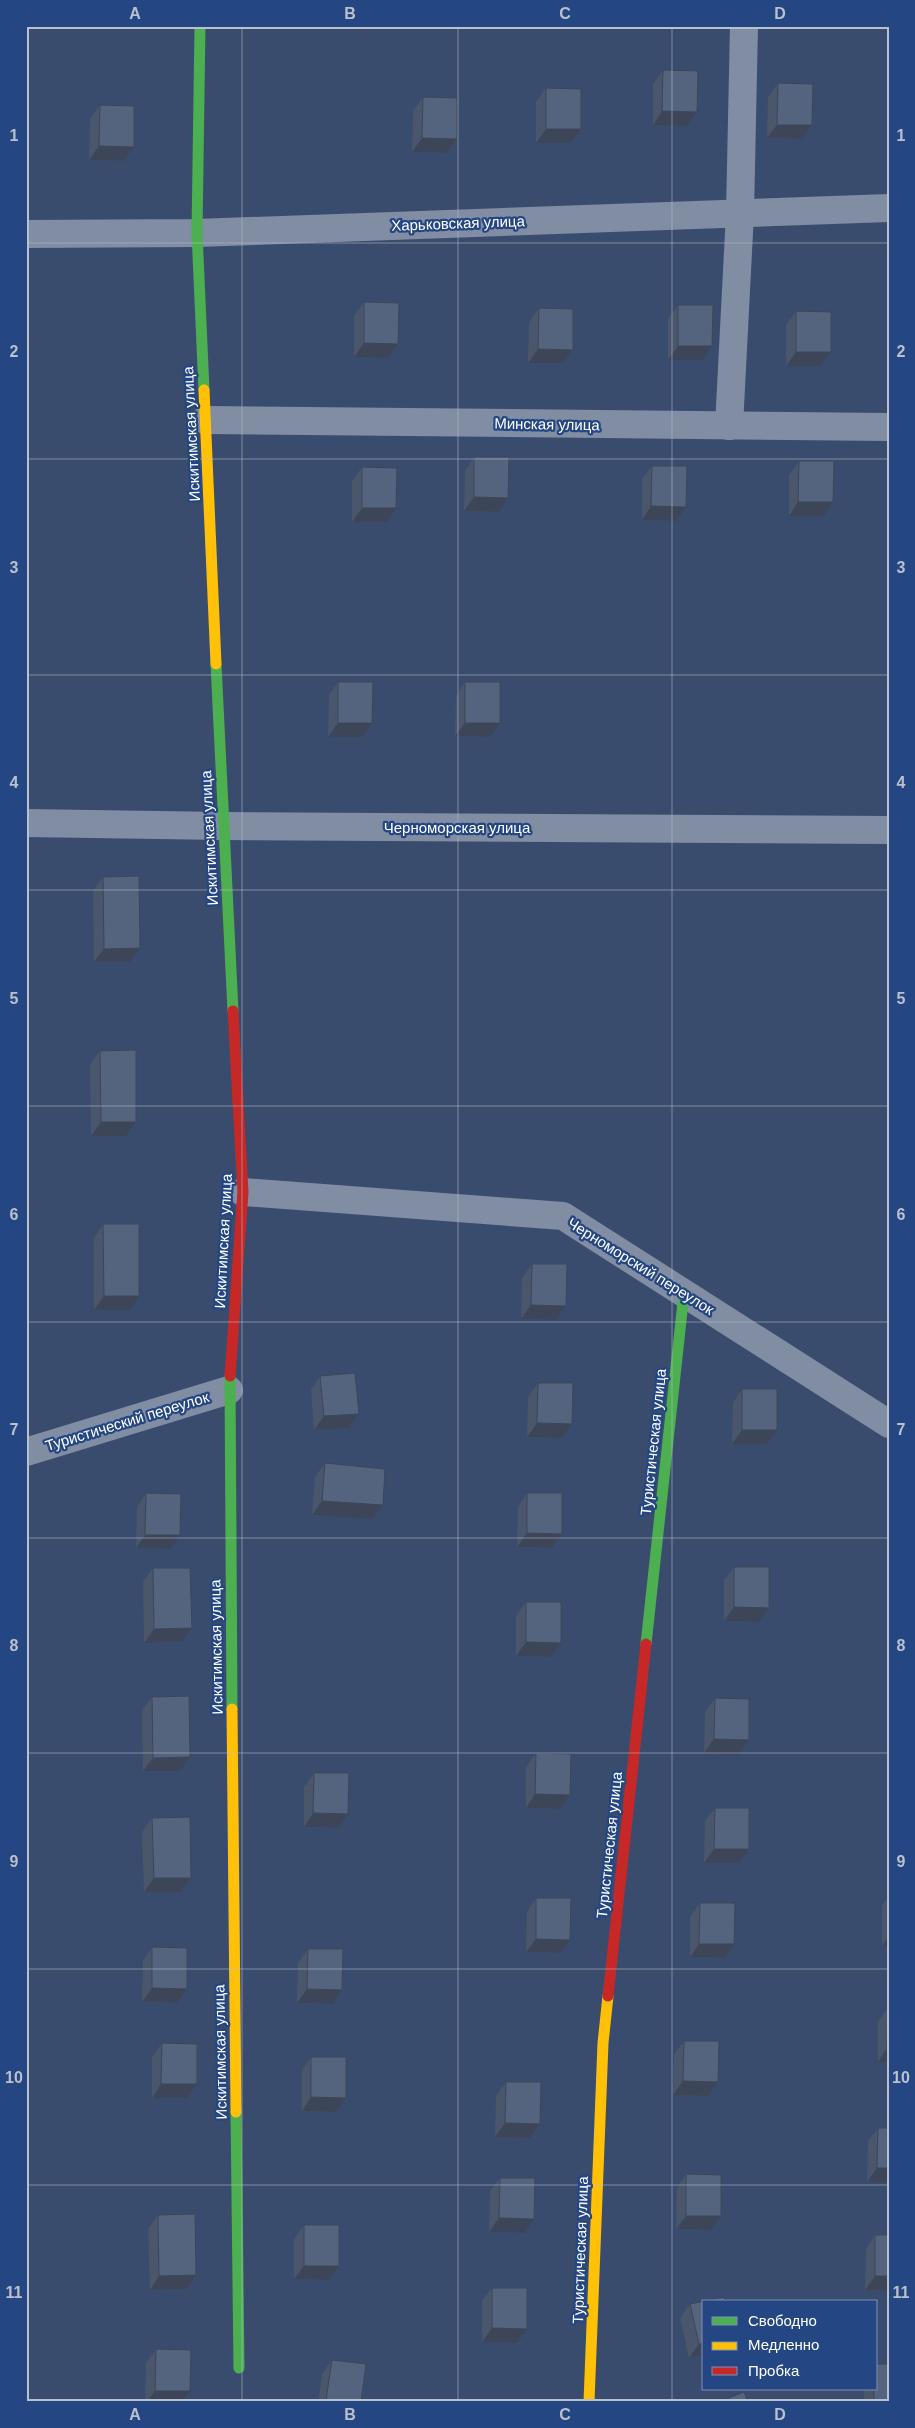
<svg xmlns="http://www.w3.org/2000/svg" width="915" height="2428" viewBox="0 0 915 2428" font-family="Arial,sans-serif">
<rect width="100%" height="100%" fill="#3a4c6d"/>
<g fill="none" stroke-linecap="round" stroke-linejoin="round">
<g stroke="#808da3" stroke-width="28">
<polyline points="26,234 197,233 889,208"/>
<polyline points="205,420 889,427"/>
<polyline points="729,426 740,213 744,26"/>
<polyline points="26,823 223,826 889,830"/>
<polyline points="243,1192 563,1216 889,1424"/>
<polyline points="26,1452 229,1390"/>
</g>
<g stroke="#4caf50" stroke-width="11">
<polyline points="200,26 197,233 204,390"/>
<polyline points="216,664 233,1011"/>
<polyline points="230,1376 232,1709"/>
<polyline points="646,1644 684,1293"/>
<polyline points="236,2112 239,2368"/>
</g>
<g stroke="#ffc107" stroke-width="11">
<polyline points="204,390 216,664"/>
<polyline points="232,1709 236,2112"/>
<polyline points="589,2402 603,2043 608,1996"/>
</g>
<g stroke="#c62828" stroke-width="11">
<polyline points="230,1376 243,1192 233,1011"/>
<polyline points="608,1996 646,1644"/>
</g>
</g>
<g fill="#49566c">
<polygon points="663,70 697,112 687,126 653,125 653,84"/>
<polygon points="778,83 802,139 767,138 768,97"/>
<polygon points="546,88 581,129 571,143 536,143 536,102"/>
<polygon points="423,97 457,139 447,153 412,152 413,111"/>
<polygon points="100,105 134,147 124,161 89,160 90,119"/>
<polygon points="364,302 398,344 388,358 354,357 354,316"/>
<polygon points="678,305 703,360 668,360 668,319"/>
<polygon points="539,308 573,350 563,363 528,363 529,322"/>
<polygon points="796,311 831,352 821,366 786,366 786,325"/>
<polygon points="474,457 508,498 499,512 464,511 465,471"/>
<polygon points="799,461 833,502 824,516 789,516 789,475"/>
<polygon points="652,466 686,507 677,521 642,520 642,479"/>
<polygon points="362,467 396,508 387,522 352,522 352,481"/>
<polygon points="338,682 372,723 363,737 328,737 329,695"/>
<polygon points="465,682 490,737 455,736 456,696"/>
<polygon points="103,877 130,962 94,962 93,891"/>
<polygon points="100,1051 136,1122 126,1136 91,1136 90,1064"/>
<polygon points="103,1224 130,1310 94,1310 94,1238"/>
<polygon points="532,1264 556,1320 521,1319 522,1278"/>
<polygon points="320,1376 359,1414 349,1428 314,1430 311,1390"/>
<polygon points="538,1383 572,1424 562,1438 527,1437 528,1397"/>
<polygon points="742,1389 767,1444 732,1444 733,1403"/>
<polygon points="325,1463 383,1505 373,1519 312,1515 315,1477"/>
<polygon points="146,1493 171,1549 136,1548 137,1507"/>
<polygon points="527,1493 562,1534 552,1548 517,1547 518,1507"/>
<polygon points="734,1567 759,1622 724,1621 724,1580"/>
<polygon points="153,1568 182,1642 144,1643 143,1582"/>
<polygon points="526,1602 551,1657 516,1656 516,1616"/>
<polygon points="152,1697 180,1771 143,1771 142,1710"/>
<polygon points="715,1698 739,1754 704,1753 705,1712"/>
<polygon points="536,1753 560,1809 526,1808 526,1767"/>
<polygon points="314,1773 339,1828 304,1827 304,1787"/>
<polygon points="715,1808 739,1863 704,1863 705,1821"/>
<polygon points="152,1818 191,1878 181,1892 144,1892 142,1832"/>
<polygon points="889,1896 889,1946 882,1946 882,1906"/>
<polygon points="536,1898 561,1953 526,1952 527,1912"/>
<polygon points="700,1903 725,1958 690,1957 690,1917"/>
<polygon points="152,1947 177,2003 142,2002 143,1961"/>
<polygon points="308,1949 333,2004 297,2003 298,1963"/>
<polygon points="888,2008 889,2062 878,2062 878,2022"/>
<polygon points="684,2041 708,2096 673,2095 674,2054"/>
<polygon points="162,2043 187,2098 152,2098 152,2057"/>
<polygon points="311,2057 336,2112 302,2111 302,2070"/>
<polygon points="506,2082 540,2124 530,2138 495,2137 496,2096"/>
<polygon points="878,2128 889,2128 889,2182 867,2182 868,2141"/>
<polygon points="686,2174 711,2230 676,2229 677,2188"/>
<polygon points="500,2178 525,2233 489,2232 490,2191"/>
<polygon points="158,2215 196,2275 187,2289 150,2290 148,2229"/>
<polygon points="304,2225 329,2280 294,2279 294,2239"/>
<polygon points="875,2235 889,2235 889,2291 865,2290 866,2249"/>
<polygon points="492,2288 517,2343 482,2342 482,2301"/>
<polygon points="704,2302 704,2355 689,2358 680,2318 690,2304"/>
<polygon points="156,2349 182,2402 145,2402 146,2363"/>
<polygon points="332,2360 361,2402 318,2402 322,2374"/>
<polygon points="864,2389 876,2389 889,2402 864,2402"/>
</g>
<g fill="#3c4658">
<polygon points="662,111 697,112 687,126 653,125"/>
<polygon points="777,125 812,125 802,139 767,138"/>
<polygon points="546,129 581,129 571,143 536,143"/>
<polygon points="422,138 457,139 447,153 412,152"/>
<polygon points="99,146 134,147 124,161 89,160"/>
<polygon points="364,343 398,344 388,358 354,357"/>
<polygon points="678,346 712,346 703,360 668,360"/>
<polygon points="538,349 573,350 563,363 528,363"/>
<polygon points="796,352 831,352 821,366 786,366"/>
<polygon points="474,497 508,498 499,512 464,511"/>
<polygon points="798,502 833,502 824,516 789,516"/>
<polygon points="651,506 686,507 677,521 642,520"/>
<polygon points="362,508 396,508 387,522 352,522"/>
<polygon points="338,723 372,723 363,737 328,737"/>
<polygon points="465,723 500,723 490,737 455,736"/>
<polygon points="140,948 130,962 94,962 104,949"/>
<polygon points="101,1122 136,1122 126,1136 91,1136"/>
<polygon points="104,1296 139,1296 130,1310 94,1310"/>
<polygon points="531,1305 566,1306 556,1320 521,1319"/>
<polygon points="359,1414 349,1428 314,1430 324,1416"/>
<polygon points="537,1423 572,1424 562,1438 527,1437"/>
<polygon points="742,1430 777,1430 767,1444 732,1444"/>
<polygon points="322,1501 383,1505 373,1519 312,1515"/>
<polygon points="527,1533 562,1534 552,1548 517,1547"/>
<polygon points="145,1535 180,1535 171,1549 136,1548"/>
<polygon points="734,1607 769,1608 759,1622 724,1621"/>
<polygon points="192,1628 182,1642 144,1643 154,1629"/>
<polygon points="526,1642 561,1643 551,1657 516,1656"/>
<polygon points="714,1739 749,1740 739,1754 704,1753"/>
<polygon points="190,1757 180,1771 143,1771 153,1758"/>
<polygon points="535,1794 570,1795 560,1809 526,1808"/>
<polygon points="313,1813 348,1814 339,1828 304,1827"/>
<polygon points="714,1849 749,1849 739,1863 704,1863"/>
<polygon points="154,1878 191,1878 181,1892 144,1892"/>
<polygon points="889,1936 889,1946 882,1946"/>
<polygon points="536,1939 570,1940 561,1953 526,1952"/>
<polygon points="699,1944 734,1944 725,1958 690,1957"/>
<polygon points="152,1988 187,1989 177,2003 142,2002"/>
<polygon points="307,1989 342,1990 333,2004 297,2003"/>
<polygon points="887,2048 889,2048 889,2062 878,2062"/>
<polygon points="683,2081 718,2082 708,2096 673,2095"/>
<polygon points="161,2084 197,2084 187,2098 152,2098"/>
<polygon points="311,2097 346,2098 336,2112 302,2111"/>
<polygon points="505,2123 540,2124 530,2138 495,2137"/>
<polygon points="877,2168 889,2168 889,2182 867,2182"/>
<polygon points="686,2216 721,2216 711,2230 676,2229"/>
<polygon points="499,2218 534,2219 525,2233 489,2232"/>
<polygon points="304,2266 339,2266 329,2280 294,2279"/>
<polygon points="196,2275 187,2289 150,2290 159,2276"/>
<polygon points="875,2276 889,2276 889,2291 865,2290"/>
<polygon points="492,2328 527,2329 517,2343 482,2342"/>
<polygon points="704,2343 704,2355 689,2358 699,2344"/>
<polygon points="155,2391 190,2391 182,2402 147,2402"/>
</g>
<g fill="#55647e" stroke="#3c4658">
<polygon points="663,70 698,71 697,112 662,111"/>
<polygon points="778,83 813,84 812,125 777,125"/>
<polygon points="546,88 581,89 581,129 546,129"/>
<polygon points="423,97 457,98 457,139 422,138"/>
<polygon points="100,105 134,106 134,147 99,146"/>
<polygon points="364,302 399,303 398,344 364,343"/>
<polygon points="678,305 713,305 712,346 678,346"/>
<polygon points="539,308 573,309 573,350 538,349"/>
<polygon points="796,311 831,312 831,352 796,352"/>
<polygon points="474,457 509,457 508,498 474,497"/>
<polygon points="799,461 834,461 833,502 798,502"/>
<polygon points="652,466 687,466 686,507 651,506"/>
<polygon points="362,467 397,468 396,508 362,508"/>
<polygon points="338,682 373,682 372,723 338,723"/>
<rect x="465" y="682" width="35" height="41"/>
<polygon points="139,876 140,948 104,949 103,877"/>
<polygon points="136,1050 136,1122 101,1122 100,1051"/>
<polygon points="103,1224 139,1224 139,1296 104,1296"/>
<polygon points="532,1264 567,1264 566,1306 531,1305"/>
<polygon points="355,1373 359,1414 324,1416 320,1376"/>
<polygon points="538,1383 573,1383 572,1424 537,1423"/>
<rect x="742" y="1389" width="35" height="41"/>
<polygon points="325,1463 385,1469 383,1505 322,1501"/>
<polygon points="146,1493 181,1494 180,1535 145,1535"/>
<polygon points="527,1493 562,1493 562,1534 527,1533"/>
<polygon points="734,1567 769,1567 769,1608 734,1607"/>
<polygon points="153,1568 190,1568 192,1628 154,1629"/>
<polygon points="526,1602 561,1602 561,1643 526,1642"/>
<polygon points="189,1696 190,1757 153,1758 152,1697"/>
<polygon points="715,1698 749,1699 749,1740 714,1739"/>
<polygon points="536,1753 571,1754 570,1795 535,1794"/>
<polygon points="314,1773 349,1773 348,1814 313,1813"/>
<polygon points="715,1808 749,1808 749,1849 714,1849"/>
<polygon points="190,1817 191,1878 154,1878 152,1818"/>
<polygon points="536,1898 571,1898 570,1940 536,1939"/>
<polygon points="700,1903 735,1903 734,1944 699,1944"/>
<polygon points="152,1947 187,1948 187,1989 152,1988"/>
<polygon points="308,1949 343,1949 342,1990 307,1989"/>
<polygon points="888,2008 889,2008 889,2048 887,2048"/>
<polygon points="684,2041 719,2041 718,2082 683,2081"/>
<polygon points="162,2043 197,2044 197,2084 161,2084"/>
<polygon points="311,2057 346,2057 346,2098 311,2097"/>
<polygon points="506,2082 541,2082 540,2124 505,2123"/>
<polygon points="878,2128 889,2128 889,2168 877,2168"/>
<polygon points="686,2174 721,2175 721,2216 686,2216"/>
<polygon points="500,2178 535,2178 534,2219 499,2218"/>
<polygon points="195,2214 196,2275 159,2276 158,2215"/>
<rect x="304" y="2225" width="35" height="41"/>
<rect x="875" y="2235" width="14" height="41"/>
<polygon points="492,2288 527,2288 527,2329 492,2328"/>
<polygon points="724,2297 725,2302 704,2302 704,2343 699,2344 690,2304"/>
<polygon points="156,2349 191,2350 190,2391 155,2391"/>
<polygon points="332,2360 366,2364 361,2402 339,2402 326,2400"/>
<polygon points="876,2364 889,2364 889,2402 874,2402 874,2389 876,2389"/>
<polygon points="744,2392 748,2402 719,2402"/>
</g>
<path fill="none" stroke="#bac0cc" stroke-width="1" stroke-opacity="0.55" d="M242,26V2402M458,26V2402M672,26V2402M26,243H889M26,459H889M26,675H889M26,890H889M26,1106H889M26,1322H889M26,1538H889M26,1753H889M26,1969H889M26,2185H889"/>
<g text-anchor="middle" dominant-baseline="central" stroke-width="4.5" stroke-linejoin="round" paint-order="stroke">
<g font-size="15" fill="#fff" stroke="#244683">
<text transform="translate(458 223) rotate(-2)">Харьковская улица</text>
<text transform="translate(547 424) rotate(1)">Минская улица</text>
<text transform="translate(191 434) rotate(-93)">Искитимская улица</text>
<text x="457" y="827">Черноморская улица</text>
<text transform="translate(209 838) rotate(-93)">Искитимская улица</text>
<text transform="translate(223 1241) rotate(-87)">Искитимская улица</text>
<text transform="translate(641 1266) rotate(32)">Черноморский переулок</text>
<text transform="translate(127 1421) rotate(-17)">Туристический переулок</text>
<text transform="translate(653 1442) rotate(-84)">Туристическая улица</text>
<text transform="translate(216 1647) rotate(-91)">Искитимская улица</text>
<text transform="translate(609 1845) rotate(-84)">Туристическая улица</text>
<text transform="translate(220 2052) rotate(-91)">Искитимская улица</text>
<text transform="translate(580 2250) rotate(-88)">Туристическая улица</text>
</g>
</g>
<rect width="915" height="2428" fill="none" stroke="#244683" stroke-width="55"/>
<rect x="702" y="2300" width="175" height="90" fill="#244683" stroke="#7c90b5"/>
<rect x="712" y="2317" width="25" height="8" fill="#4caf50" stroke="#7c90b5"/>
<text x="748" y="2326" font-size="15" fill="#ffffff">Свободно</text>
<rect x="712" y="2342" width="25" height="8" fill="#ffc107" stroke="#7c90b5"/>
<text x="748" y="2350" font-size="15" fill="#ffffff">Медленно</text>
<rect x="712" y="2367" width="25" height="8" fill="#c62828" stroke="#7c90b5"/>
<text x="748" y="2376" font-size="15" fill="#ffffff">Пробка</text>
<rect x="28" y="28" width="860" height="2372" fill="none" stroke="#bac0cc" stroke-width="2"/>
<g font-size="16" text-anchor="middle" font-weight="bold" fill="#bac0cc">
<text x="135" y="19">A</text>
<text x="350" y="19">B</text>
<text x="565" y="19">C</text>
<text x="780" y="19">D</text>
<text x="14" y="141">1</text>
<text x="901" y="141">1</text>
<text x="14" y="357">2</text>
<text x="901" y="357">2</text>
<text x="14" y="573">3</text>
<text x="901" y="573">3</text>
<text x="14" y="788">4</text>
<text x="901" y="788">4</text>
<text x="14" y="1004">5</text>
<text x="901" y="1004">5</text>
<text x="14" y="1220">6</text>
<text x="901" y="1220">6</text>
<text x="14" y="1435">7</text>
<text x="901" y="1435">7</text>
<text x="14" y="1651">8</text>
<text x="901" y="1651">8</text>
<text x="14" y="1867">9</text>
<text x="901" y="1867">9</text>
<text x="14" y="2083">10</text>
<text x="901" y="2083">10</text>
<text x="14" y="2298">11</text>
<text x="901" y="2298">11</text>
<text x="135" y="2420">A</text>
<text x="350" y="2420">B</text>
<text x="565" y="2420">C</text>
<text x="780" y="2420">D</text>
</g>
</svg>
